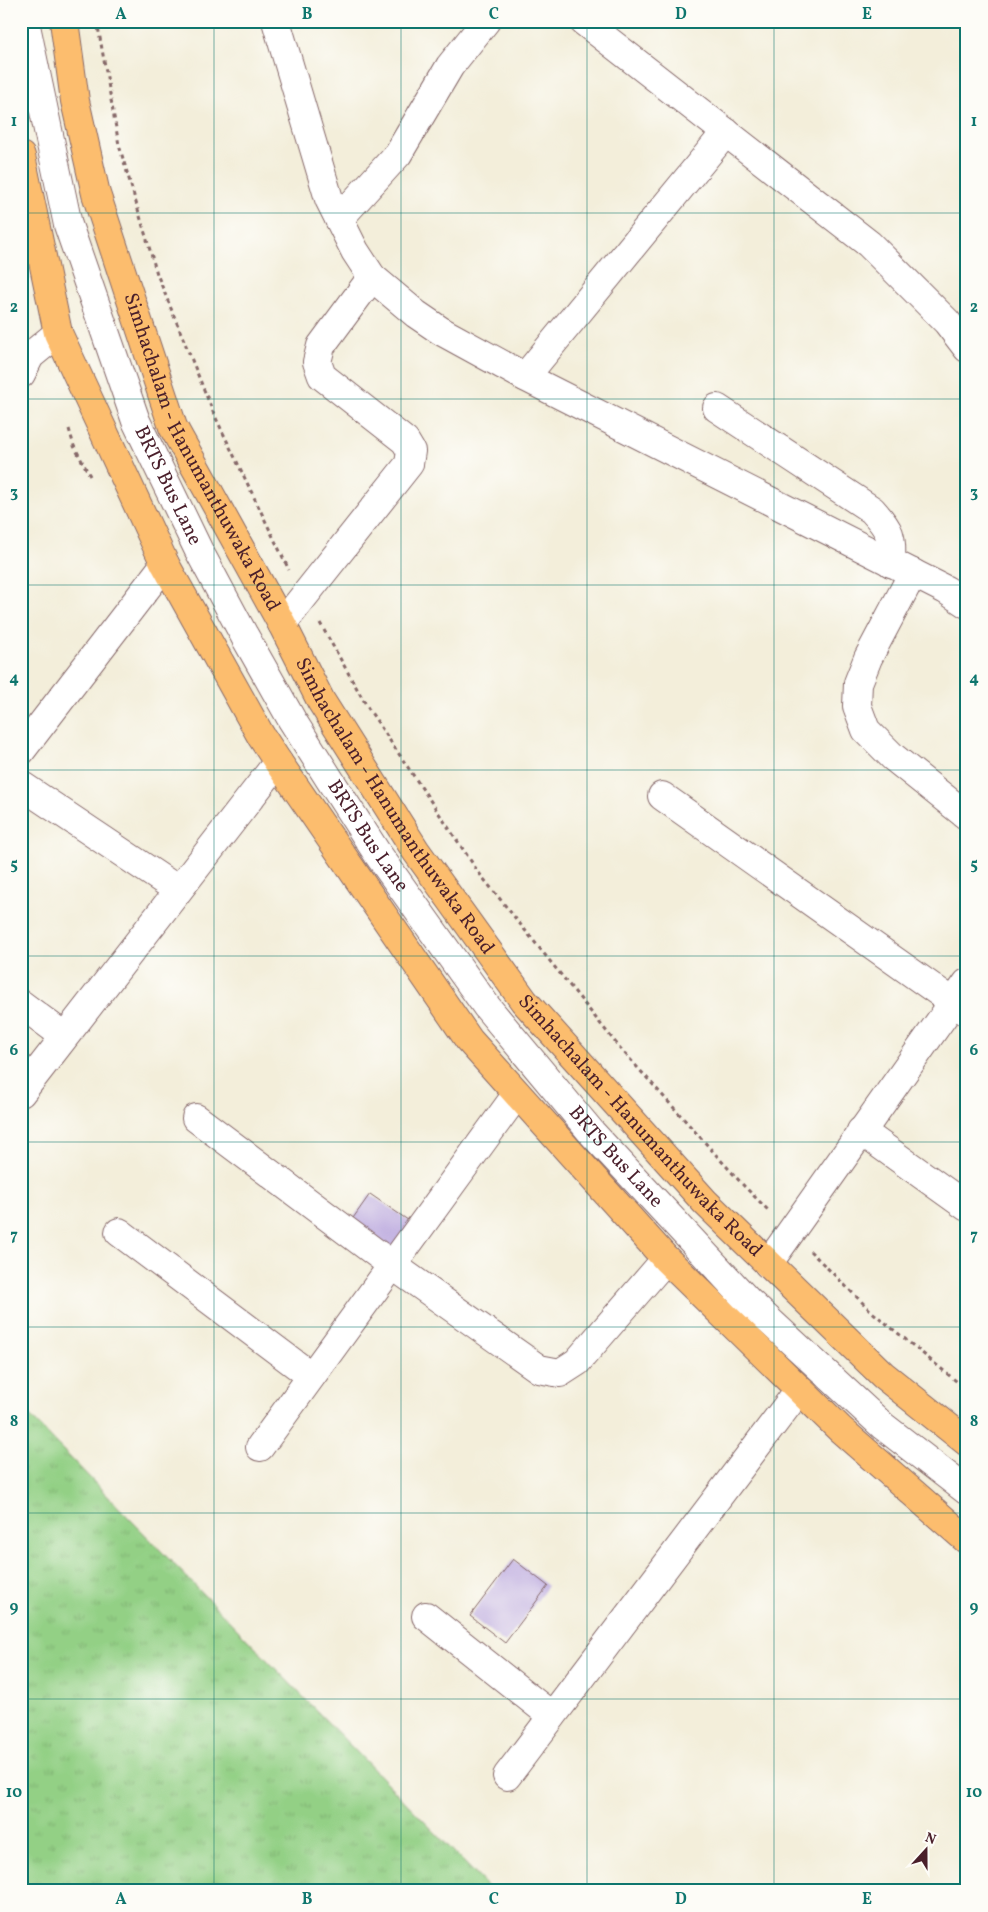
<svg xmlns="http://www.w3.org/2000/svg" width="988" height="1912" viewBox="0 0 988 1912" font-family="Vollkorn,serif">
<defs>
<pattern id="grass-tufts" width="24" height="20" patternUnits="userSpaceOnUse" patternTransform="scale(1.25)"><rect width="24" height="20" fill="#93d085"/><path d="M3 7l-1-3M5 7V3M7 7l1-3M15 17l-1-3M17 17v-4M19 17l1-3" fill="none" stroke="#80b273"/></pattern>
</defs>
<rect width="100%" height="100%" fill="#fdfcf7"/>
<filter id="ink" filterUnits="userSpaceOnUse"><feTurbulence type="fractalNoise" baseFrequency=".02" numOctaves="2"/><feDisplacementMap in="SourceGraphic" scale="10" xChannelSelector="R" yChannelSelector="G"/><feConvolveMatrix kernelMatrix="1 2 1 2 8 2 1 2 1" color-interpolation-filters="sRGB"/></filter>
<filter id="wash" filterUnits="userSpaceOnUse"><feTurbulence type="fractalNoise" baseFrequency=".0096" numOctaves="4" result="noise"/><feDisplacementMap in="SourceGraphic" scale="20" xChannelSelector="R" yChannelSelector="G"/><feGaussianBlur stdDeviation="1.12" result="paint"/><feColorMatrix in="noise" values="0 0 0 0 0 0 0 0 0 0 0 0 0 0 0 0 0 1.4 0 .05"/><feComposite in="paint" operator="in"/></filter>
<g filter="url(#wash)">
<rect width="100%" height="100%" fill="#f3eeda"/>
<polygon fill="url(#grass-tufts)" stroke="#6e7858" points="21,1407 492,1891 21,1891"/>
<g id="blocks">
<g fill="#bba9df">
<polygon points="370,1194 418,1227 398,1254 351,1221"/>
<polygon points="513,1559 548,1586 505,1643 470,1616"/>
</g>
</g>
</g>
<g filter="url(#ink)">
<use href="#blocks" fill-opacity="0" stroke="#856768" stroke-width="1"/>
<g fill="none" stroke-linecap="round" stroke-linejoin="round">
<g stroke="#856768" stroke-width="30">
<g id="minor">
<path id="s1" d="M25,21L68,225L136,421L199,551L244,635L292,720L330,780L377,853L487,1007L592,1133L748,1301L883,1426L967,1491"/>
<polyline points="276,21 329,199 355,251 372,277 416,314 441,331 525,377 946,590 967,604"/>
<polyline points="583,21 869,244 947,322 967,348"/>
<polyline points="339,219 398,154 450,66 486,21"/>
<polyline points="21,374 30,356 58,333"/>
<polyline points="525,377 726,132"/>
<path d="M717,408L872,510C891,531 892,535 891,563"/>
<polyline points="913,573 868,658 858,683 857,706 866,730 893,757 967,816"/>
<polyline points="282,624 409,464 411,451 405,441 322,376 317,362 321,346 372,277"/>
<polyline points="21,751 165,564"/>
<polyline points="21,785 178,890"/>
<polyline points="662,796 967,1012"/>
<polyline points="21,1004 64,1036"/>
<polyline points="21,1093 278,762"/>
<polyline points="196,1118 392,1265 539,1369 560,1373 577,1362 666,1259"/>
<polyline points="861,1131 967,1207"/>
<polyline points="119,1232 311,1376"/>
<polyline points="768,1264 967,983"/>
<polyline points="260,1447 517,1094"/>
<polyline points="426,1616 552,1716"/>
<polyline points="507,1776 799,1390"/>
</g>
</g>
<g stroke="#856768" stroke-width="30">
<g id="major">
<path id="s2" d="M64,21L75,101L96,194L173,427L282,624L321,701L416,851L524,1001L705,1202L883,1375L967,1442"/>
<polyline points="21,156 58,333 165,564 261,736 278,762 469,1040 666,1259 840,1429 967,1540"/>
</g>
</g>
<g stroke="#856768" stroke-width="3" stroke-dasharray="4 4" stroke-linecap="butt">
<polyline points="97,21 119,145 157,274 213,412 289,570"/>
<polyline points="69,429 74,446 90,476"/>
<polyline points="320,623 368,708 479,873 620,1048 744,1186 770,1212"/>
<polyline points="810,1251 871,1311 967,1390"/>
</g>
<use href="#minor" stroke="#fff" stroke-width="28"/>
<use href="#major" stroke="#fcbd6e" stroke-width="28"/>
</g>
</g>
<path fill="none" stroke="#0f766e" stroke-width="1" stroke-opacity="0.55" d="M214,21V1891M401,21V1891M587,21V1891M774,21V1891M21,213H967M21,399H967M21,585H967M21,770H967M21,956H967M21,1142H967M21,1327H967M21,1513H967M21,1699H967"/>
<g text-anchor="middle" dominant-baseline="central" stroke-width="4" stroke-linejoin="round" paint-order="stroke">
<g font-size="20" fill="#4a1f2b" stroke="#fdfcf7">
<text stroke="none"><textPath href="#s2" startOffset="456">Simhachalam - Hanumanthuwaka Road</textPath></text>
<text stroke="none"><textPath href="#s1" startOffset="488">BRTS Bus Lane</textPath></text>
<text stroke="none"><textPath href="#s2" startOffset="861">Simhachalam - Hanumanthuwaka Road</textPath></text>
<text stroke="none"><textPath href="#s1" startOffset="892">BRTS Bus Lane</textPath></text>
<text stroke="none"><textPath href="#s2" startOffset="1266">Simhachalam - Hanumanthuwaka Road</textPath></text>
<text stroke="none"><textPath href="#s1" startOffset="1298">BRTS Bus Lane</textPath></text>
</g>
</g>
<rect width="988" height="1912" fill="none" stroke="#fdfcf7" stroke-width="55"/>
<g transform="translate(926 1850) rotate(21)" stroke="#fdfcf7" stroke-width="4" paint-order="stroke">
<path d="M0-4L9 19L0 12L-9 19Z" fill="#4a1f2b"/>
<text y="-8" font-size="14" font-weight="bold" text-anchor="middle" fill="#4a1f2b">N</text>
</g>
<rect x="28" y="28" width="932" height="1856" fill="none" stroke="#0f766e" stroke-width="2"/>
<g font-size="16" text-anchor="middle" font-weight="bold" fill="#0f766e">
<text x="121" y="19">A</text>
<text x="307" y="19">B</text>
<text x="494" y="19">C</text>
<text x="681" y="19">D</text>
<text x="867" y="19">E</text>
<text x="14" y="126">1</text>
<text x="974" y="126">1</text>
<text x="14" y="312">2</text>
<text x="974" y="312">2</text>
<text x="14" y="497">3</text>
<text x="974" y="497">3</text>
<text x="14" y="683">4</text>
<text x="974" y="683">4</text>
<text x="14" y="869">5</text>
<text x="974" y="869">5</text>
<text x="14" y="1055">6</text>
<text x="974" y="1055">6</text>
<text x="14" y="1240">7</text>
<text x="974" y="1240">7</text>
<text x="14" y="1426">8</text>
<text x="974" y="1426">8</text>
<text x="14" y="1612">9</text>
<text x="974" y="1612">9</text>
<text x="14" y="1797">10</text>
<text x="974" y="1797">10</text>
<text x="121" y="1904">A</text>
<text x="307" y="1904">B</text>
<text x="494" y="1904">C</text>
<text x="681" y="1904">D</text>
<text x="867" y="1904">E</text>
</g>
</svg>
